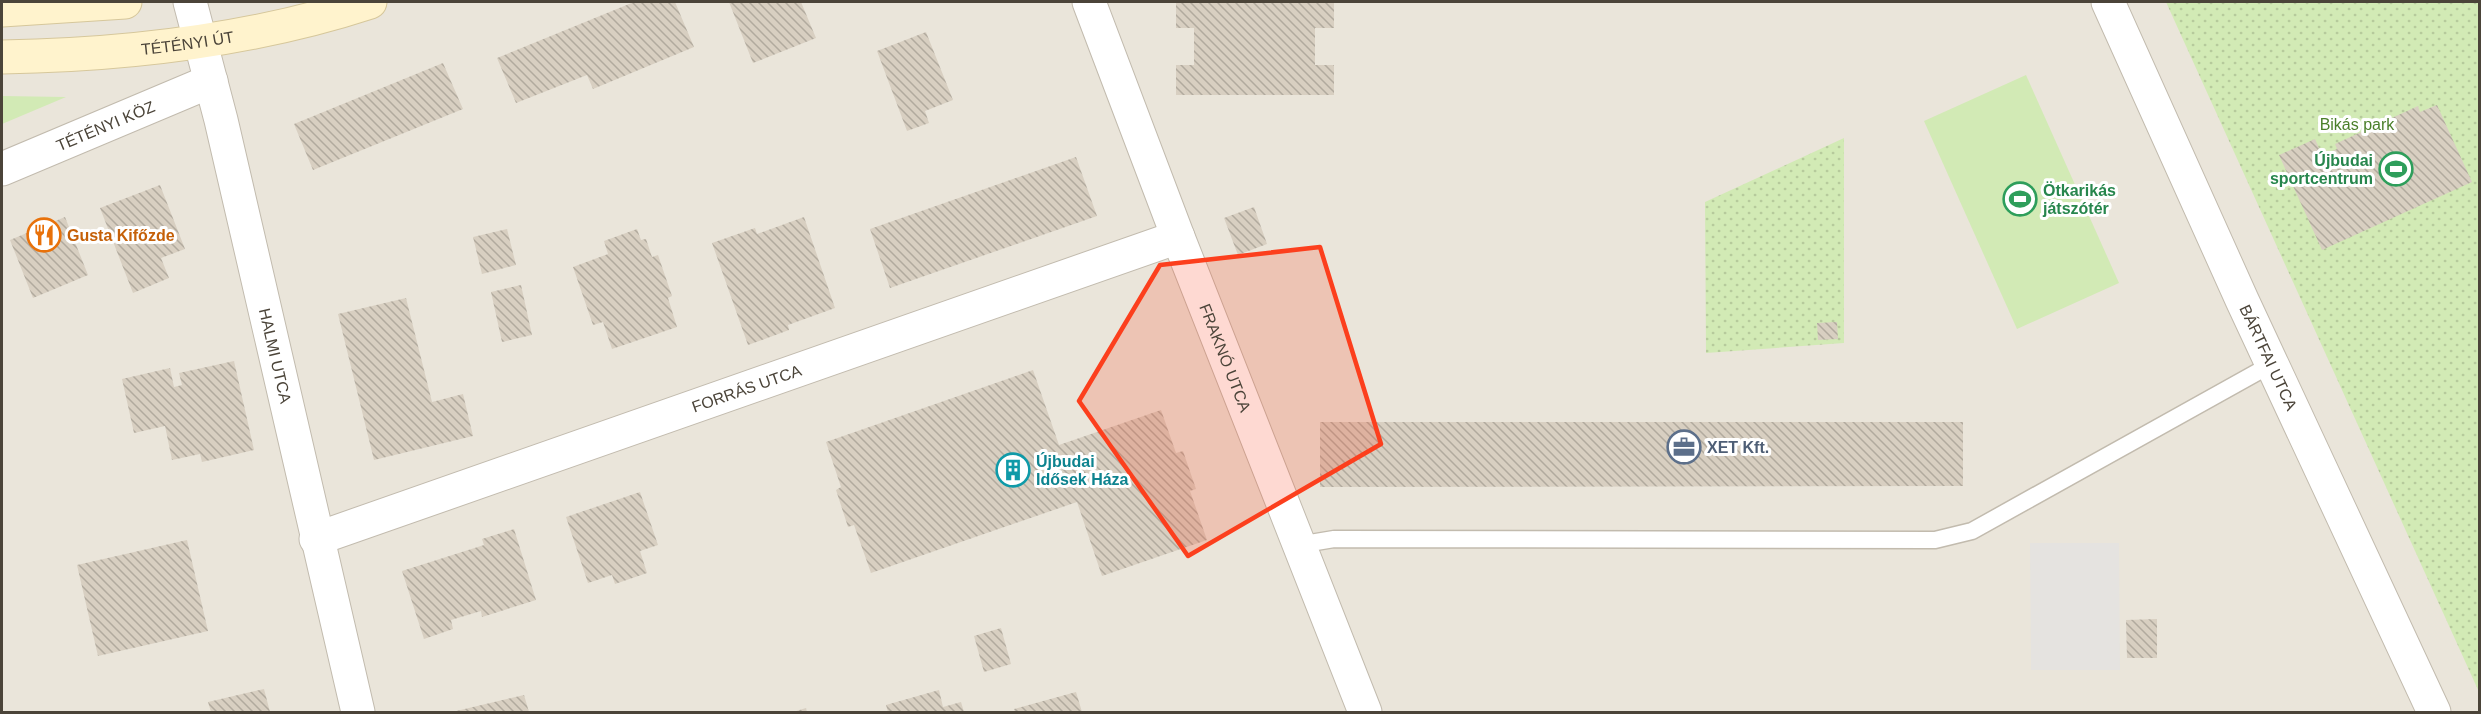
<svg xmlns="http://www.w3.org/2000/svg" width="2481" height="714" viewBox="0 0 2481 714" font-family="Helvetica,sans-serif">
<defs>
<pattern id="park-dots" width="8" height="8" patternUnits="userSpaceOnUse" patternTransform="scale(1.5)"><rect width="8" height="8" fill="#d2eab5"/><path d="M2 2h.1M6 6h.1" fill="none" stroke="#b6ca9c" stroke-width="1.8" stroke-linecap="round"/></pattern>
<pattern id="building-back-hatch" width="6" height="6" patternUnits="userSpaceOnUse" patternTransform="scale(1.5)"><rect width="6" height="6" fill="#d8cfc1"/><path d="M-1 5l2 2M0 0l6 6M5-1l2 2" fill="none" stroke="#b1aa9e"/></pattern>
</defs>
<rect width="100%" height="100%" fill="#f6f3ec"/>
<rect fill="#eae5da" x="2" y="2" width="2477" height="710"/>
<g fill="#d2eab5">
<polygon points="2026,75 2119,283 2017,329 1924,121"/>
<polygon points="2,96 66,97 2,124"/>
</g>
<g fill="url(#park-dots)">
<polygon points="2166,2 2479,2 2479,692"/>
<polygon points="1844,138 1844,343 1706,353 1705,202"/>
</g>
<polygon fill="#e5e3e0" points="2030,543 2119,543 2120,670 2031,670"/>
<g fill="url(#building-back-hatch)">
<polygon points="634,2 675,2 694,47 593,89 587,75 516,103 497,58"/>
<polygon points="729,2 801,2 816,38 753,63"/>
<polygon points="1176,2 1334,2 1334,28 1315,28 1315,65 1334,65 1334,95 1176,95 1176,65 1194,65 1194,28 1176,28"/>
<polygon points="926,32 953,100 925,111 929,123 907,131 877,51"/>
<polygon points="443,63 463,109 313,170 294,124"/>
<polygon points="2437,105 2472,182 2322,250 2279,155 2315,139 2322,155 2337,149 2335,144 2418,106 2420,112"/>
<polygon points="1076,157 1097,216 890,288 870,229"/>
<polygon points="160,185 185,249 161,258 169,278 133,293 100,208"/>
<polygon points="1254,207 1267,244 1238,255 1224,218"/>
<polygon points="65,217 88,275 33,298 10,240"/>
<polygon points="804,217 835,308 788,325 789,330 748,345 712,243 755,228 757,234"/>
<polygon points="507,229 516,265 482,274 473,237"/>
<polygon points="637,229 641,240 646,239 652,257 658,255 672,296 668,298 677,327 612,349 603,322 593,325 573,267 608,254 604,241"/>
<polygon points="521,285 532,335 502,342 491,292"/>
<polygon points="406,298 432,402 463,394 473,436 374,460 338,314"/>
<polygon points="1837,322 1838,339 1818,340 1817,323"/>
<polygon points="234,361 254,450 202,462 200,454 172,460 165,426 134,433 122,379 170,368 174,387 182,385 179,373"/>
<polygon points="1033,370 1059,445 1161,410 1176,453 1183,451 1196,489 1190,491 1207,540 1102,576 1077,502 871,573 854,525 848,527 836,490 841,487 826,442"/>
<polygon points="1320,422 1963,422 1963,486 1320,487"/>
<polygon points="640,492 658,545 640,551 647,573 615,584 612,575 588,583 566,517"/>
<polygon points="514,529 536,600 482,617 481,611 451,620 453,629 424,639 402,571 484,545 482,539"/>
<polygon points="187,540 208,631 98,656 77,565"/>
<polygon points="2157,619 2157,658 2127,658 2126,620"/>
<polygon points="1001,628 1011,664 984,672 974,636"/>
<polygon points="264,689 270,712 211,712 208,702"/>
<polygon points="939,690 943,707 961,702 964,712 888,712 886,705"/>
<polygon points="1076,692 1082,712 1015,712 1014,709"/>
<polygon points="524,695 529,712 452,712"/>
<polygon points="806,708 807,712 793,712"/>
</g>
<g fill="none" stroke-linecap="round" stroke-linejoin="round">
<g stroke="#c2bbae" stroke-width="19">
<polyline id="lane" points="1298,545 1334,539 1935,540 1972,531 2272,364"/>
</g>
<g stroke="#c2bbae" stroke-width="35">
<g id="street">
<path id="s1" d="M190,2L221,120L358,712"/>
<path id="s2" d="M1089,2L1178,237L1365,712"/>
<path id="s3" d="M2108,2L2242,300L2434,712"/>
<path id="s4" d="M2,169L211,81"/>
<path id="s5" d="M316,539L1178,237"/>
</g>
</g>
<g stroke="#d6c79b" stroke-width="35">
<g id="secondary">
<polyline points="2,10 125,2"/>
<path id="s6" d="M2,57C126,55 251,41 370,2"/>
</g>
</g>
<use href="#lane" stroke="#fff" stroke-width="16"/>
<use href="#street" stroke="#fff" stroke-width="33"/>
<use href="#secondary" stroke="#fff3cd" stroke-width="33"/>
</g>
<path fill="#fc3f1d" fill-opacity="0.2" stroke="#fc3f1d" stroke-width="4.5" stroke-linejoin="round" d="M1320,247L1381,444L1188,556L1079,401L1160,265Z"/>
<defs>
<g id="stadium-ring" transform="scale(1.725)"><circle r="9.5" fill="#fff" stroke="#2e9e5b" stroke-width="1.5"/><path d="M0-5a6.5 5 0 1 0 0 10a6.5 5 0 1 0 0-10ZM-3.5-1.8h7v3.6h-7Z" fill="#2e9e5b"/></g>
<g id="restaurant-ring" transform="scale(1.725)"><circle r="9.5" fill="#fff" stroke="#e8710a" stroke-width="1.5"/><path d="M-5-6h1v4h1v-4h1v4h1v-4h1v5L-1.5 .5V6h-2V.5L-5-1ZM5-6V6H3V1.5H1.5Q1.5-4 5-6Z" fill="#e8710a"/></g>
<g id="office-ring" transform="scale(1.725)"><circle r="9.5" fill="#fff" stroke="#5c6f8a" stroke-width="1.5"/><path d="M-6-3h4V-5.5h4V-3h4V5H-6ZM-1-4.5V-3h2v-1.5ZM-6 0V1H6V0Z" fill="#5c6f8a"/></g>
<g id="building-ring" transform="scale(1.725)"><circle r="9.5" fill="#fff" stroke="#0f9aa8" stroke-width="1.5"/><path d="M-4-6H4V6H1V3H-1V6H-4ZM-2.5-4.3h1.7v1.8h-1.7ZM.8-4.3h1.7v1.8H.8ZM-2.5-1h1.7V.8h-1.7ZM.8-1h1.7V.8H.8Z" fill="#0f9aa8"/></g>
</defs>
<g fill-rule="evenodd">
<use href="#stadium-ring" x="2396" y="169"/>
<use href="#stadium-ring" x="2020" y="199"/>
<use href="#restaurant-ring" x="44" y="235"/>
<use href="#office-ring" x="1684" y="447"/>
<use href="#building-ring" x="1013" y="470"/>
</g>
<g text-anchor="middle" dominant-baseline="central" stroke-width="6" stroke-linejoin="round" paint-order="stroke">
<g font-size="16" fill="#4b4439" stroke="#fff">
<text stroke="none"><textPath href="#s6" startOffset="186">TÉTÉNYI ÚT</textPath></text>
<text stroke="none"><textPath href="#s4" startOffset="112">TÉTÉNYI KÖZ</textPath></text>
<text stroke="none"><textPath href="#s1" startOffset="364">HALMI UTCA</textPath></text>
<text stroke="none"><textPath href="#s2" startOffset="381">FRAKNÓ UTCA</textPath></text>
<text stroke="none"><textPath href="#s3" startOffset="390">BÁRTFAI UTCA</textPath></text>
<text stroke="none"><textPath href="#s5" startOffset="456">FORRÁS UTCA</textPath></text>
</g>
<g font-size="16" fill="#4a7f2a" stroke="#fff">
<text x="2357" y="124">Bikás park</text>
</g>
<g font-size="16" font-weight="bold" fill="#27864d" stroke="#fff" text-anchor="end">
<text x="2373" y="160">Újbudai<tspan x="2373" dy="18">sportcentrum</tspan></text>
<text x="2043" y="190" text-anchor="start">Ötkarikás<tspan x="2043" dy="18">játszótér</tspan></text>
</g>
<g font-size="16" font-weight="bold" fill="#c56008" stroke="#fff" text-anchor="start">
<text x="67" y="235">Gusta Kifőzde</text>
</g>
<g font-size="16" font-weight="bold" fill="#4e5e75" stroke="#fff" text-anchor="start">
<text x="1707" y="447">XET Kft.</text>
</g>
<g font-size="16" font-weight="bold" fill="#0d838f" stroke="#fff" text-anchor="start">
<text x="1036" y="461">Újbudai<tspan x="1036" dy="18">Idősek Háza</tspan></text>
</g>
</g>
<rect width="2481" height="714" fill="none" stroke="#4b4439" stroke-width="6"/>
</svg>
